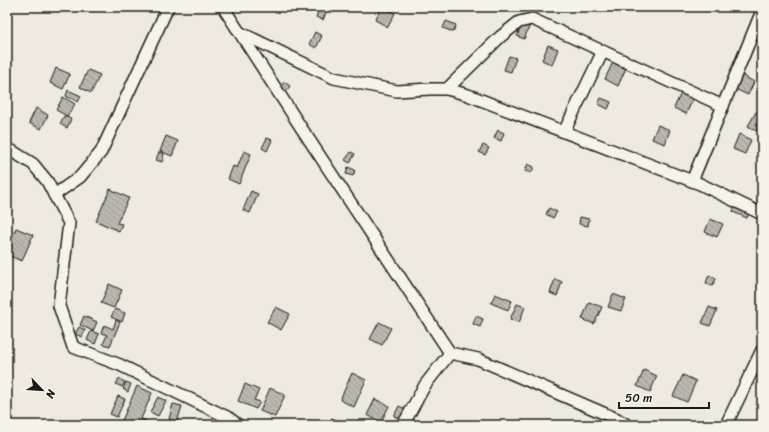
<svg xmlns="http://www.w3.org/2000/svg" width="769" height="432" viewBox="0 0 769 432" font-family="Sriracha,sans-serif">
<defs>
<pattern id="building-back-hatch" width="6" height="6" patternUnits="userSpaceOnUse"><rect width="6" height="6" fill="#bab7af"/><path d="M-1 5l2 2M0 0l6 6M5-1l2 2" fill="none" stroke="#9f9d96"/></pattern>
</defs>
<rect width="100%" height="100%" fill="#eeeae0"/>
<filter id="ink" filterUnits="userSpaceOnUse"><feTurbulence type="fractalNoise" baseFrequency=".025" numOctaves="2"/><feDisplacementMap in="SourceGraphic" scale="8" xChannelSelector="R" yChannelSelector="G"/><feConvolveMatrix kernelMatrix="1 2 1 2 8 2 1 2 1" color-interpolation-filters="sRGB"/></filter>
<g filter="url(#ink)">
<g fill="url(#building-back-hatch)" stroke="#1c1c1c">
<polygon points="320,7 328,7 323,20 316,17"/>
<polygon points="382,7 395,13 388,27 375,20"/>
<polygon points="446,21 456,25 453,32 443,28"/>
<polygon points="523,22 530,25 524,39 517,36"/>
<polygon points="315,32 322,36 316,48 309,44"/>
<polygon points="548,45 558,49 552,65 542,60"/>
<polygon points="509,56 516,58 511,72 504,70"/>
<polygon points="613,62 626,68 618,86 605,79"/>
<polygon points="56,68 70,74 63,89 50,83"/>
<polygon points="88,70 100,75 91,93 80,87"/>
<polygon points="742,75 754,82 748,95 735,89"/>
<polygon points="284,82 290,86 286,92 280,88"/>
<polygon points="68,90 81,96 78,102 66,96"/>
<polygon points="681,93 693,99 686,114 674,108"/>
<polygon points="63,97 75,104 67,116 56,110"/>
<polygon points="601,98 611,102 608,109 598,104"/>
<polygon points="36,108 48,115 41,129 29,123"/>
<polygon points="756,112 762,115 762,119 756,131 748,126"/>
<polygon points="64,116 71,119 67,128 60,124"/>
<polygon points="658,125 670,130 665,144 652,139"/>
<polygon points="498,130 504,133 501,141 494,138"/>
<polygon points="739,134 751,140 745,154 733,149"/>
<polygon points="166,136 178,141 172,156 160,151"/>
<polygon points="267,138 272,140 267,151 262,148"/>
<polygon points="483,145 489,148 485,155 479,152"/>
<polygon points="244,151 251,154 239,184 228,179 233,166 237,168"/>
<polygon points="159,152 164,154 162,162 156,160"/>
<polygon points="351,152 355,154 350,163 345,160"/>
<polygon points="528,164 534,167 531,173 525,171"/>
<polygon points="348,167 355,170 353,176 346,174"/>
<polygon points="110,189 129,198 117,223 122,224 119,231 96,221"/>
<polygon points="251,191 258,194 250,213 243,210"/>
<polygon points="735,205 749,212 747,218 733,212"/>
<polygon points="549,208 557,212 553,218 546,214"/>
<polygon points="580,217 589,219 588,226 579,224"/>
<polygon points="710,219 723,224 717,237 705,232"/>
<polygon points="16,228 33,235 22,261 7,255 7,249"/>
<polygon points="709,275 716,279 712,286 706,283"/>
<polygon points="555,279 562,282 557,296 550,293"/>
<polygon points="109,284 122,290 114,308 101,303"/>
<polygon points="495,294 512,301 508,310 491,303"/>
<polygon points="613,294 626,299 621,311 608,307"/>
<polygon points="589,302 602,307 594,324 582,319"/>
<polygon points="517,304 525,307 519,323 510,319"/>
<polygon points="276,307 290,314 281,330 267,322"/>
<polygon points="709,307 717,310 710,326 702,323"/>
<polygon points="115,309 125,313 122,322 111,317"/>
<polygon points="84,316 97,322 93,331 80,325"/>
<polygon points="476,316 483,319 480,327 473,324"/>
<polygon points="116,320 120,322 110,346 103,344 107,335 101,333 104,325 113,329"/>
<polygon points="379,322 391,328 382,345 370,339"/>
<polygon points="79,327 85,330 82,337 75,334"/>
<polygon points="91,331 99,334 95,344 87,340"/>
<polygon points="644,370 657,376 650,392 637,386"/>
<polygon points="352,373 366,380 354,407 340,400"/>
<polygon points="683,375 696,381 687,402 673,396"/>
<polygon points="119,379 125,382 122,387 116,384"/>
<polygon points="126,382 131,384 128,392 123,389"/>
<polygon points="245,384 259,390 254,400 260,402 256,409 238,401"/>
<polygon points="137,386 152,393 141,419 146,421 144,425 120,425"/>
<polygon points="270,388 285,395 275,417 260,411"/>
<polygon points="118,396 125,399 117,417 110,414"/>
<polygon points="158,397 166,401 158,416 150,412"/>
<polygon points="375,399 389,406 381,422 367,415"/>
<polygon points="173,404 182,406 177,422 169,419"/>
<polygon points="399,406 405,409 400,419 394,416"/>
<polygon points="332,418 339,421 338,425 330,425"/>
</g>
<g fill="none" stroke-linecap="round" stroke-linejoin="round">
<g stroke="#1c1c1c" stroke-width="14">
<g id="street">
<polyline points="223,7 302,129 450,353 478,359 617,419 627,425"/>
<polyline points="241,33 334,78 397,91 429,89 447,89 468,95 700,184 762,214"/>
<polyline points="447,89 500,37 519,22 532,19 723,106"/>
<polyline points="564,132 603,51"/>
<polyline points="7,148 12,151 33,164 47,181 69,223 59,306 73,347 120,365 229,418 238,425"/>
<polyline points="692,181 762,11"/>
<polyline points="54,195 80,177 101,152 168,7"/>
<polyline points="403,425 425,385 450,353"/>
<polyline points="726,425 762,350"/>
</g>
</g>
<use href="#street" stroke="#f7f3e8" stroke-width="11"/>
</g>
</g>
<rect width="769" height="432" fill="none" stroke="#f7f3e8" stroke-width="24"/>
<rect x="12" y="12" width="745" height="408" fill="none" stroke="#1c1c1c" stroke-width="1.5" filter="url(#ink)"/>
<g transform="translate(42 390) rotate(115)" stroke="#f7f3e8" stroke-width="3" paint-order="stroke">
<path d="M0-3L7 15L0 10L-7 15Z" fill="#1c1c1c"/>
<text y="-6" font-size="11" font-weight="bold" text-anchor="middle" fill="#1c1c1c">N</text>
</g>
<path d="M619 402v6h90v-6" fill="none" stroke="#1c1c1c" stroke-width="2"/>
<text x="625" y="402" font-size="12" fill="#1c1c1c" stroke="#f7f3e8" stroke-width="3" paint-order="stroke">50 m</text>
</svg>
